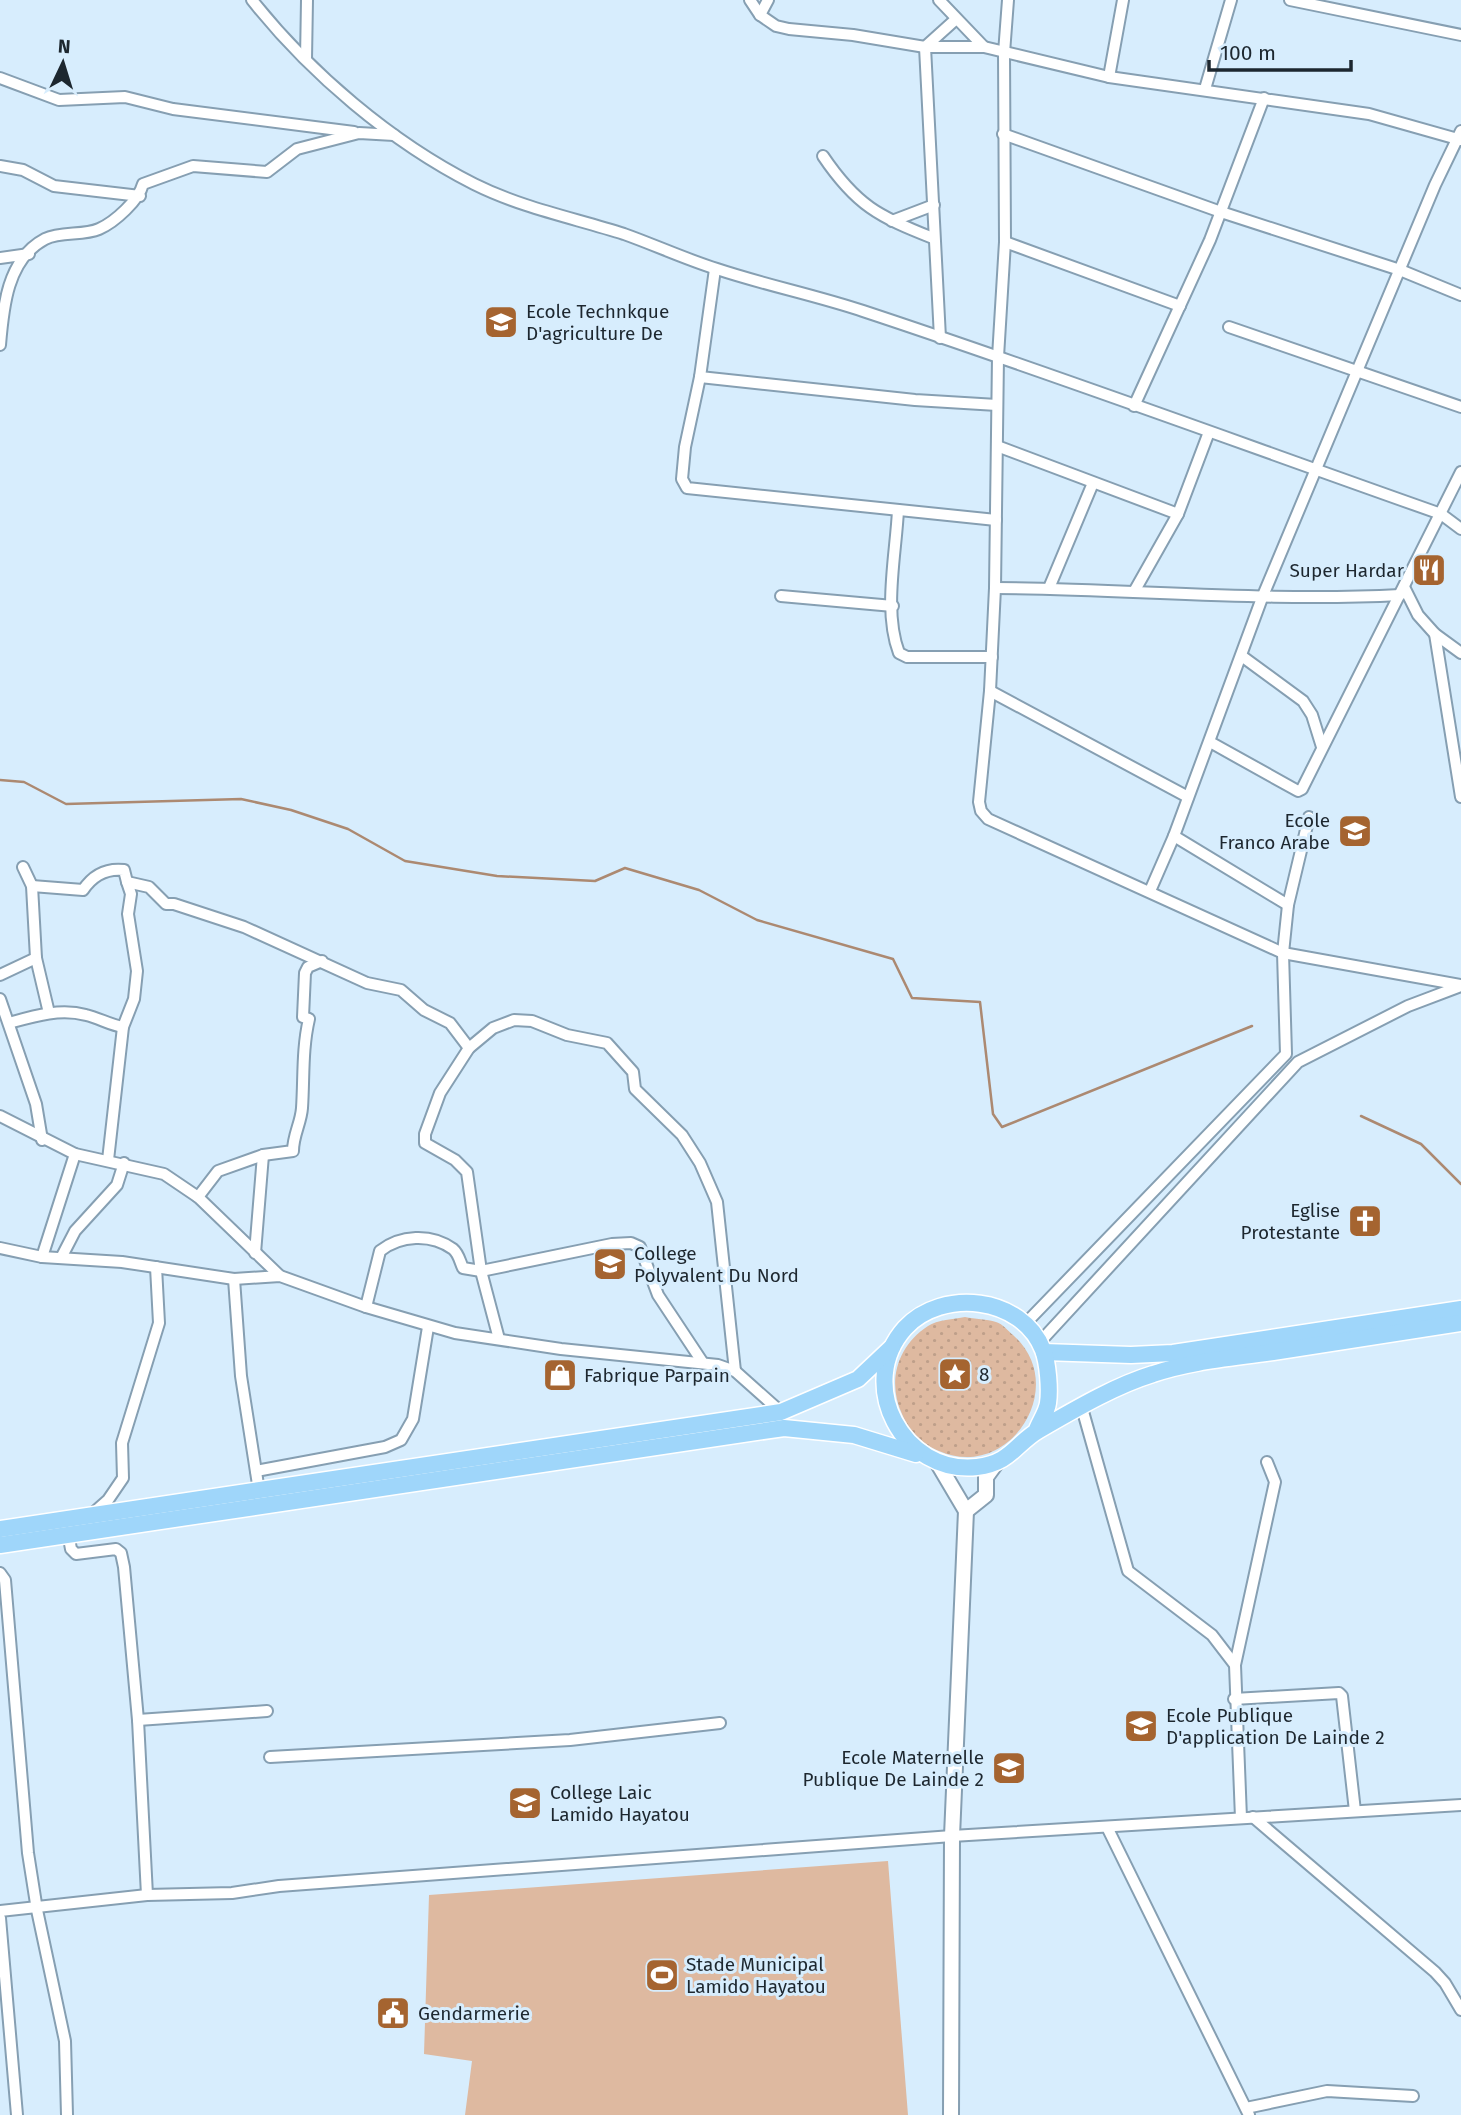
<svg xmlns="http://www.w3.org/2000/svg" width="1461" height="2115" viewBox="0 0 1461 2115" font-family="'Fira Sans',sans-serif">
<defs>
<pattern id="grass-dots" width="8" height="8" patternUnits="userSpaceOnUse" patternTransform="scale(1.75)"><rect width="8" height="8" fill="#deb9a0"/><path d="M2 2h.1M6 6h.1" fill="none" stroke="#be9f8a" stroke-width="1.8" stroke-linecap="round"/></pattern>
</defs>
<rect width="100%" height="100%" fill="#d7edfd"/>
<path fill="url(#grass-dots)" d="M965,1317C975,1319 987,1319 996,1322C1003,1324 1008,1331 1013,1335C1071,1386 1009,1482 939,1451C923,1445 908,1429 902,1414C887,1382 897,1346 928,1326C937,1320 954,1319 965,1317Z"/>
<polygon fill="#deb9a0" points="888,1861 908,2115 465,2115 472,2061 424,2054 429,1895"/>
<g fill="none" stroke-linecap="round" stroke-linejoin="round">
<g stroke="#ac8971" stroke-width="2.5">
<polyline points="0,780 24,782 66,804 241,799 291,810 348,829 405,861 497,876 595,881 625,868 699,890 757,920 893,959 912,998 980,1002 993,1114 1002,1127 1252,1026"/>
<polyline points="1361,1116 1421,1144 1461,1184"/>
</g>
<g stroke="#869fb2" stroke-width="14">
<g id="street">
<path d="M252,0C310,73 391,142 474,184C522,208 574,218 624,234C655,245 685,259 717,269C765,285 815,295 863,311C1057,375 1248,446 1441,514L1461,529"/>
<polyline points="750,0 760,15 776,26 789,29 853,35 925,47 984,47 1109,77 1369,114 1461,140"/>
<polyline points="939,0 984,47"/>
<polyline points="1008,0 1004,53 1005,242 998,357 995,588 990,691 979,802 981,811 988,819 1283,953 1461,985"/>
<polyline points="1290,0 1461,35"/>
<polyline points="760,15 768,0"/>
<polyline points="306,59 307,0"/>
<polyline points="1109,77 1123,0"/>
<polyline points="0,78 59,100 125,97 173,109 354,132"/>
<polyline points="1205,89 1231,0"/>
<polyline points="1003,134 1221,212 1400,270 1461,295"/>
<path d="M823,156C856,205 879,217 933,238"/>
<polyline points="0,166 23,170 54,186 140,196"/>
<polyline points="892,221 934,205"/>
<polyline points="1005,242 1180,306"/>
<polyline points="0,258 29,254"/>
<polyline points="715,269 700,377 685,447 682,479 687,488 996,520"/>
<polyline points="1229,327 1461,407"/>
<polyline points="940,338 925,47 955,20"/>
<path d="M0,345C3,308 7,259 45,239C61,231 83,236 99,229C115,222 139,200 143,184L193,166L267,172L297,149L359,133L394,135"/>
<polyline points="700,377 915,400 997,405"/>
<polyline points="1134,406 1210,240 1264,98"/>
<polyline points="997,446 1178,514"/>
<path d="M898,510C896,554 883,611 899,653L907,657H992"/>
<polyline points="1404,587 1418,615 1435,634 1461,653"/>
<path d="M995,588C1130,589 1265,602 1400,595"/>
<polyline points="1049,588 1093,483"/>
<polyline points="1135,590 1178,514 1209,432"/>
<polyline points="781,596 893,606"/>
<polyline points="1435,634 1461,797"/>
<polyline points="1243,657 1303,701 1312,715 1322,747"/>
<polyline points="990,691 1188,797"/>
<polyline points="1210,742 1298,791 1302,789 1461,472"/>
<polyline points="23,867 32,886 36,958 49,1013"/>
<path d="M32,886L83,890C93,875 106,868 124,870L127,882L149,887L166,904H174L244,927L367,983L401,990L424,1010L450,1023L469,1048"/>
<polyline points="1150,891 1174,836"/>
<polyline points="1288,905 1174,836 1262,598 1435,185 1461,131"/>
<polyline points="0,975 36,958"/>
<polyline points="0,999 36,1104 42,1140"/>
<path d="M9,1023C34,1016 60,1008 86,1015C99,1018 110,1025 123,1027"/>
<polyline points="0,1116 75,1154 164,1174 198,1197 280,1276"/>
<polyline points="108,1160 123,1027 134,999 137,971 128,914 131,894 127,882"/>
<path d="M198,1197L218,1171L263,1155L293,1151C293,1135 301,1123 302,1108C304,1078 302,1049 309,1019L303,1017L305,973L308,967L322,961"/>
<polyline points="0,1248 42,1257 122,1262 234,1279 280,1276 366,1307 455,1333 561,1349 718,1365 735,1371 781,1412"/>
<polyline points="255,1253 263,1155"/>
<polyline points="42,1257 75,1154"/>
<polyline points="61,1258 75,1231 117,1185 124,1163"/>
<polyline points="234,1279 241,1376 259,1491"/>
<path d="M366,1307L380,1251C400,1235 431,1233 453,1249C459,1254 460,1262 463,1268L481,1271L612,1244L631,1243L640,1247L658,1295L703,1363"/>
<polyline points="1025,1324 1286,1054 1283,953 1288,905 1309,817"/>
<polyline points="499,1339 481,1271 467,1172 455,1160 425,1143 425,1134 440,1093 469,1048 493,1028 514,1020 532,1021 567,1035 607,1043 633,1072 635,1089 682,1135 700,1163 717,1202 735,1371"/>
<polyline points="1039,1343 1298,1062 1408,1006 1461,986"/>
<polyline points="1082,1408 1128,1571 1212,1635 1235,1665 1241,1818"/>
<polyline points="256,1471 385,1447 401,1440 413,1419 428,1327"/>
<polyline points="91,1515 108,1500 123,1478 122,1443 159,1323 156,1267"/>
<polyline points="68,1533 71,1549 76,1554 116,1549 121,1553 124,1567 138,1720 147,1895"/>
<polyline points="0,1573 5,1580 28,1853 37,1910 65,2041 67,2115"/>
<polyline points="1235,1665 1275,1482 1267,1462"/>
<polyline points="1234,1699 1339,1693 1342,1696 1355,1811"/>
<polyline points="138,1720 267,1711"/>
<polyline points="270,1757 570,1740 720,1723"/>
<polyline points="1253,1817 1435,1972 1445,1983 1461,2010"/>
<polyline points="1107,1827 1249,2115"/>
<polyline points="0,1911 147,1895 232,1893 279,1886 952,1836 1461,1805"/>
<polyline points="0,1918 17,2115"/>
<polyline points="1246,2108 1327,2091 1413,2096"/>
</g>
</g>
<g stroke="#869fb2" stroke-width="18">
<g id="secondary">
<polyline points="937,1462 966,1511 952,1836 951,2115"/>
<polyline points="966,1511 986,1495 986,1477 997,1462"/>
</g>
</g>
<g stroke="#fff" stroke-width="19">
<g id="primary">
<polyline points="1044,1352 1131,1355 1173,1353 1461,1309"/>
<path d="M1036,1432C1039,1423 1047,1412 1048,1403C1050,1390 1048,1363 1043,1350C1022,1296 942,1288 905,1328C855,1384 903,1475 977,1467C1011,1463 1015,1444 1039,1430C1074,1410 1114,1386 1153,1374C1191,1361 1233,1358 1273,1352C1335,1343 1398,1333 1461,1323"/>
<polyline points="0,1529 781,1412 858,1379 892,1347"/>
<polyline points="0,1545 784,1428 854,1435 916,1454"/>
</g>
</g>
<use href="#street" stroke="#fff" stroke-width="10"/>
<use href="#secondary" stroke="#fff" stroke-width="14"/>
<use href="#primary" stroke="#9fd6fa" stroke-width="16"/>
</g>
<defs>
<g id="university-square" transform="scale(1.75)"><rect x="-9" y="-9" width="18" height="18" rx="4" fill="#a56430" stroke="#d7edfd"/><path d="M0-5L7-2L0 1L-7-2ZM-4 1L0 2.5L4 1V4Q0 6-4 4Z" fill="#fff"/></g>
<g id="restaurant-square" transform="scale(1.75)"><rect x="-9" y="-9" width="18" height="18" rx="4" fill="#a56430" stroke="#d7edfd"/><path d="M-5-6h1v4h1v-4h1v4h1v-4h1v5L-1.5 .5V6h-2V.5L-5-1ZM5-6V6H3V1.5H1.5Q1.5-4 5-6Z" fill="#fff"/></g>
<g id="school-square" transform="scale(1.75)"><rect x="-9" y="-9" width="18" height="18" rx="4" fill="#a56430" stroke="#d7edfd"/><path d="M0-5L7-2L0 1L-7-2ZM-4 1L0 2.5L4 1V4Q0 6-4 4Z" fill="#fff"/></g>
<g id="church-square" transform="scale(1.75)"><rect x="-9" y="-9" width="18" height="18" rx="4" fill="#a56430" stroke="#d7edfd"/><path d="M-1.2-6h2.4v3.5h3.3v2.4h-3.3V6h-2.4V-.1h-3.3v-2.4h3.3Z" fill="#fff"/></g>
<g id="sight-square" transform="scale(1.75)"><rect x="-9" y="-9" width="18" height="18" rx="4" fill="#a56430" stroke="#d7edfd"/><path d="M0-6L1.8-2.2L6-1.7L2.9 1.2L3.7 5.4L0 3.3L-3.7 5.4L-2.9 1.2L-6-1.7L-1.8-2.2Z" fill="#fff"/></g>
<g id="shop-square" transform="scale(1.75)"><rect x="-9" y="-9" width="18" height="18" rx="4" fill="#a56430" stroke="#d7edfd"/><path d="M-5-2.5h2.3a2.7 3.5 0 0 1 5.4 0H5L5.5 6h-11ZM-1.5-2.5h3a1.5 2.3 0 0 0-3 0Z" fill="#fff"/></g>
<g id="stadium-square" transform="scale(1.75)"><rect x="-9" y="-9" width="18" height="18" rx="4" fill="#a56430" stroke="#d7edfd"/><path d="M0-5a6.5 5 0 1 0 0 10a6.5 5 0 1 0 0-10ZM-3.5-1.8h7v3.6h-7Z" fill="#fff"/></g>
<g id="civic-square" transform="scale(1.75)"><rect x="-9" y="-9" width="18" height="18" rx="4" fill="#a56430" stroke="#d7edfd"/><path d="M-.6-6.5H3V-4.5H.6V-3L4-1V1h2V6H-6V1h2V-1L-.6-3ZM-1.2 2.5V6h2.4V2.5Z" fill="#fff"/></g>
</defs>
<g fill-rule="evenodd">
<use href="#university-square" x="501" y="322"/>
<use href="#restaurant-square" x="1429" y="570"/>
<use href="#school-square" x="1355" y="831"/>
<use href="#church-square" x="1365" y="1221"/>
<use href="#school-square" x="610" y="1264"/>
<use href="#sight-square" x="955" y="1374"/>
<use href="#shop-square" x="560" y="1375"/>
<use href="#school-square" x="1141" y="1726"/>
<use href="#school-square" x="1009" y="1768"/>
<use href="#school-square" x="525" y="1803"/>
<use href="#stadium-square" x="662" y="1975"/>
<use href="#civic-square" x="393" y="2013"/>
</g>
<g text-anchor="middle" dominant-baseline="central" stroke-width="6" stroke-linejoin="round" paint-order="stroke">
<g font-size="19" fill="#1d272f" stroke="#d7edfd" text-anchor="start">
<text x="526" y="311">Ecole Technkque<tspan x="526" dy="22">D'agriculture De</tspan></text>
<text x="1404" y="570" text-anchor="end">Super Hardar</text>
<text x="1330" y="820" text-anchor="end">Ecole<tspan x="1330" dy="22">Franco Arabe</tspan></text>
<text x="1340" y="1210" text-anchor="end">Eglise<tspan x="1340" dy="22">Protestante</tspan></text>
<text x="634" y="1253">College<tspan x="634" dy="22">Polyvalent Du Nord</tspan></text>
<text x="979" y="1374">8</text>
<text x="584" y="1375">Fabrique Parpain</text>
<text x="1166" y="1715">Ecole Publique<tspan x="1166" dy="22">D'application De Lainde 2</tspan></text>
<text x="984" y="1757" text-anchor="end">Ecole Maternelle<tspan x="984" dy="22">Publique De Lainde 2</tspan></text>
<text x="550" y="1792">College Laic<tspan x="550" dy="22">Lamido Hayatou</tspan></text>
<text x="686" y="1964">Stade Municipal<tspan x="686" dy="22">Lamido Hayatou</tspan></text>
<text x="418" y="2013">Gendarmerie</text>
</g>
</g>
<g transform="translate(63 63) rotate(4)" stroke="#d7edfd" stroke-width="5" paint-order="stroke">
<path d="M0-5L12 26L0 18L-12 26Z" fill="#1d272f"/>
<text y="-10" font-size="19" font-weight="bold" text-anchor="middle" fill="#1d272f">N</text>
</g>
<path d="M1209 60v10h142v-10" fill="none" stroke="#1d272f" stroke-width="3.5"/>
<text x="1220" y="60" font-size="21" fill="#1d272f" stroke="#d7edfd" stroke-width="5" paint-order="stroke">100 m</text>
</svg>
